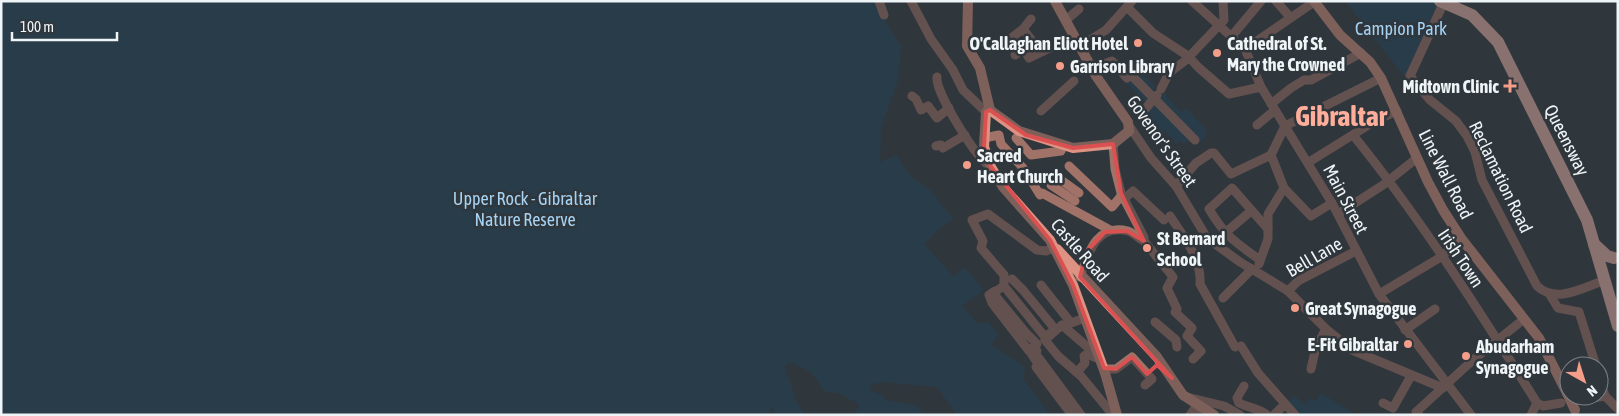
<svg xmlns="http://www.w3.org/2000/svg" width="1619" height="416" viewBox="0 0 1619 416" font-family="'Asap Condensed',sans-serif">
<rect width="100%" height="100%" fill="#2f363c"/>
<g fill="#23445b">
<polygon points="1,1 877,1 882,16 901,46 898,80 881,128 880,162 896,155 911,177 930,190 953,219 939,229 924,244 954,277 964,267 984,290 962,306 979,324 988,322 998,334 992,345 1025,367 1024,380 1050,415 957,415 937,387 881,382 873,384 870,388 871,391 883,395 886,400 916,405 924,415 855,415 859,404 839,393 825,392 811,372 790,362 785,366 796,400 805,415 776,415 772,407 769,415 1,415"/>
<polygon points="1345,1 1433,1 1441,4 1409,74 1405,77"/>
<polygon points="1113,68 1128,75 1136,68 1155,86 1153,89 1160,94 1163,92 1181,112 1186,108 1206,129 1207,136 1197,145 1191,139 1184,144 1180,140 1176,144 1165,130 1160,133 1154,124 1152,124 1146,111 1149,107"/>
<polygon points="1321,393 1356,415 1302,415 1288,404 1293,395 1306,404 1311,398 1316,401"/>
</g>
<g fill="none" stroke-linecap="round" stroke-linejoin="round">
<g stroke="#a17267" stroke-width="9">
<polyline points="879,1 884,15"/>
<polyline points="911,1 931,39 953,70 963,90 986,112"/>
<polyline points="1192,1 1245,49 1261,87 1332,203 1379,294 1471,415"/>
<polyline points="1276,1 1290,17"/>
<path d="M1444,2L1410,76L1430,100L1456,121L1467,136L1475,152L1482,180L1537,286C1556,304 1582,288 1603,281"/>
<polyline points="1127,7 1153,33 1188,56 1198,67 1229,94 1261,87"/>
<polyline points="1066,20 1079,9"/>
<polyline points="1231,37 1261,1"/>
<polyline points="1006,42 1023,29 1031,19"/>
<polyline points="1080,46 1106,30 1132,1"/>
<polyline points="1024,49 1029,58 1054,46"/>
<polyline points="1245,49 1314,2"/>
<polyline points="1015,55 1033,42 1023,29"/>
<polyline points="1092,68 1112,61 1127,78 1131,75 1195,140"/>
<path d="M937,77C934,90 978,162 991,167"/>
<polyline points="1161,89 1169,73 1186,60 1224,20 1223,1"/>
<polyline points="912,96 916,99 921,110 928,106 937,118 949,108"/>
<polyline points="1271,104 1291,88 1304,80 1311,80 1361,53"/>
<polyline points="1146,108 1157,95"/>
<polyline points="1041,111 1074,81"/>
<polyline points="1257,125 1275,110"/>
<polyline points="1130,127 1151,158 1176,186 1207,238 1240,262 1288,291 1326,329 1352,350 1443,388"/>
<path d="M1353,135C1421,219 1480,312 1537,403"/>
<polyline points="984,138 999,135 1001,144 1024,169 1040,195"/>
<polyline points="1016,138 1031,155 1061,151 1063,145"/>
<polyline points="1113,144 1115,169 1121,193 1144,237 1144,241 1173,277 1167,288 1177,309"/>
<polyline points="936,146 941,145 943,148 965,135"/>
<polyline points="1271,155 1285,126 1381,78"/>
<polyline points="1309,162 1375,121 1397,111"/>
<polyline points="1069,166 1112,207 1122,195"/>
<polyline points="1058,178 1079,193"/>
<polyline points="1051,185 1075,201"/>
<polyline points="1176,186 1196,163 1211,153 1214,153 1231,174 1271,155"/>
<polyline points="1284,188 1311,216 1332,203"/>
<polyline points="1042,193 1110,230"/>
<polyline points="1124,199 1133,191 1164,220"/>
<polyline points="1338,214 1383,185 1417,158"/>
<path d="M1170,216C1183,236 1202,259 1200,284L1235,347"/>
<polyline points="1225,233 1251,211"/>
<path d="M1260,260C1235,242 1225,236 1209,209L1232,188L1268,229"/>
<polyline points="1259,264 1268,239 1268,214 1284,188 1271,155"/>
<path d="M1080,277C1088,254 1096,223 1128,231C1134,233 1138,238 1144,241"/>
<polyline points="1012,279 1023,290 1055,329 1045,337 1004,286 1004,275 981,248 983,241 972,220 988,214 1037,250 1046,251 1053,248"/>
<polyline points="1041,285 1071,323 1085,318"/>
<polyline points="995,291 994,294 1026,333 1037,344 1029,351 992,303 989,295 995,291 996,291 1004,286"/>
<polyline points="1288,291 1298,281 1356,251"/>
<polyline points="1379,294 1441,257 1455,244"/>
<polyline points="1550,295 1558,308 1579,312 1596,366"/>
<polyline points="1223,298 1252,269"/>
<polyline points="1175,312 1192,328 1187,336 1201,351 1193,359"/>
<polyline points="1155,322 1176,340 1177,347"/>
<polyline points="1062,325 1045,340 1058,356 1081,376 1113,415"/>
<polyline points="1062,325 1098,356"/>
<polyline points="1405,330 1435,309"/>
<polyline points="1241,346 1258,373 1295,415"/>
<polyline points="1035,349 1037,351 1032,355 1039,365 1036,367 1072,415"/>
<polyline points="1038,357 1081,415"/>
<polyline points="1104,369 1116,369 1132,357 1152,379 1145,385"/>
<polyline points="1311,369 1316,347 1326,329"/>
<polyline points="1075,371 1078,371 1085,363 1084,356 1087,354 1096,358"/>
<polyline points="1599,377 1605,396 1618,409"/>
<path d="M1244,386L1237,398L1239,403C1249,408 1259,408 1267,415"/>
<polyline points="1187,397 1224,406 1240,415"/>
<polyline points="1581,400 1605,396"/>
<polyline points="1383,403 1393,408 1411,376"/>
<polyline points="1537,403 1543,406 1561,403"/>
<polyline points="1190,415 1195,408 1205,414"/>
<polyline points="1274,415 1285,404"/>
<polyline points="1419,415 1416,412 1473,360 1519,323"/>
<polyline points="1531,415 1537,403"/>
</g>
<g stroke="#de9382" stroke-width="10">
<polyline points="968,1 967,46 980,68 990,110 1019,131 1073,148 1113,144 1129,131 1128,122 1096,76 1055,1"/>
<polyline points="1314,1 1340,35 1370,62 1381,78 1428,182 1443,210 1461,238 1539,338 1567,393"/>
<polyline points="990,110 986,112 984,147 991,167 1003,187 1050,240 1073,285 1105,373 1117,415"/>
<polyline points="1057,249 1157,357 1183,395 1214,415"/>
</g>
<g stroke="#f3b9ab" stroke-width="12">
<polyline points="1440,1 1472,15 1498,42 1587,220 1618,326"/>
<polyline points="1594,244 1607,256 1614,258"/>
</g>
<polyline stroke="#de9382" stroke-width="10" points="1567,393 1575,410"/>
</g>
<path d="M0 0H1619V416H0ZM990,110L1026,135L1073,148L1113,144L1121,193L1144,241L1127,231L1105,232L1087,251L1080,277L1172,378L1157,365L1147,374L1132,357L1116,369L1104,368L1073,285L1050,240L991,167L984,147L986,112Z" fill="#2f363c" fill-opacity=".55" fill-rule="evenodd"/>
<path fill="none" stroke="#db5151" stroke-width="4" stroke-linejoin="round" d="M990,110L1026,135L1073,148L1113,144L1121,193L1144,241L1127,231L1105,232L1087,251L1080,277L1172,378L1157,365L1147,374L1132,357L1116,369L1104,368L1073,285L1050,240L991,167L984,147L986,112Z"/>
<g fill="#f49e8a" stroke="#2f363c" stroke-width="2">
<circle cx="1138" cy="43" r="5"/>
<circle cx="1217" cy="53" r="5"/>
<circle cx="1060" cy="66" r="5"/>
<path d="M1507.5 78.5h5v5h5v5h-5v5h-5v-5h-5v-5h5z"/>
<circle cx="967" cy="165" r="5"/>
<circle cx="1147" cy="248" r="5"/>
<circle cx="1295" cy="308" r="5"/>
<circle cx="1408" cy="344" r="5"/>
<circle cx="1466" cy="356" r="5"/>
</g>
<g text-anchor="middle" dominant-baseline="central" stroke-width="5" stroke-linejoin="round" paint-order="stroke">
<g font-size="18" fill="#a6d3f3" stroke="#2f363c">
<text x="1401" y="28">Campion Park</text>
<text x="525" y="198">Upper Rock - Gibraltar<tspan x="525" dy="21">Nature Reserve</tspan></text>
</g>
<g font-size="18" font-weight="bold" fill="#eff4f7" stroke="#2f363c" text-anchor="start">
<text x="1128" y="43" text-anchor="end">O'Callaghan Eliott Hotel</text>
<text x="1227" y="43">Cathedral of St.<tspan x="1227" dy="21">Mary the Crowned</tspan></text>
<text x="1070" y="66">Garrison Library</text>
<text x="1499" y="86" text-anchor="end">Midtown Clinic</text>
<text x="977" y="155">Sacred<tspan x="977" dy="21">Heart Church</tspan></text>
<text x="1157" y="238">St Bernard<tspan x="1157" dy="21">School</tspan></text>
<text x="1305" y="308">Great Synagogue</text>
<text x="1398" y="344" text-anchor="end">E-Fit Gibraltar</text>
<text x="1476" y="346">Abudarham<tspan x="1476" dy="21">Synagogue</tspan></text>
</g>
<g font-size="18" fill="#eff4f7" stroke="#2f363c">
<text transform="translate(1567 140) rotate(63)">Queensway</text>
<text transform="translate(1162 141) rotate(55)">Govenor's Street</text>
<text transform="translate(1446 174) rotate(63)">Line Wall Road</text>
<text transform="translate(1501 177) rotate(64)">Reclamation Road</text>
<text transform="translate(1346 199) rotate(62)">Main Street</text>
<text transform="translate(1080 250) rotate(49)">Castle Road</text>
<text transform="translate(1314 257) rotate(-30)">Bell Lane</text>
<text transform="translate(1461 258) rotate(56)">Irish Town</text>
</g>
<g font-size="28" font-weight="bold" fill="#ffae9b" stroke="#2f363c">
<text x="1341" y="116">Gibraltar</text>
</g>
</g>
<rect width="1619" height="416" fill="none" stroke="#eff4f7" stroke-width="5"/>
<g transform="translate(1584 381) rotate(141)"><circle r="24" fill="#2f363c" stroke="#7c8287"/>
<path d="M0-4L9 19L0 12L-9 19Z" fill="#f49e8a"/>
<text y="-8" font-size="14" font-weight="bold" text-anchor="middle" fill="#eff4f7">N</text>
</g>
<path d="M12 32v8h105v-8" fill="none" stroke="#eff4f7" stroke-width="2.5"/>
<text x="20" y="32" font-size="15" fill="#eff4f7" stroke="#2f363c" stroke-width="4" paint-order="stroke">100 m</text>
</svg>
